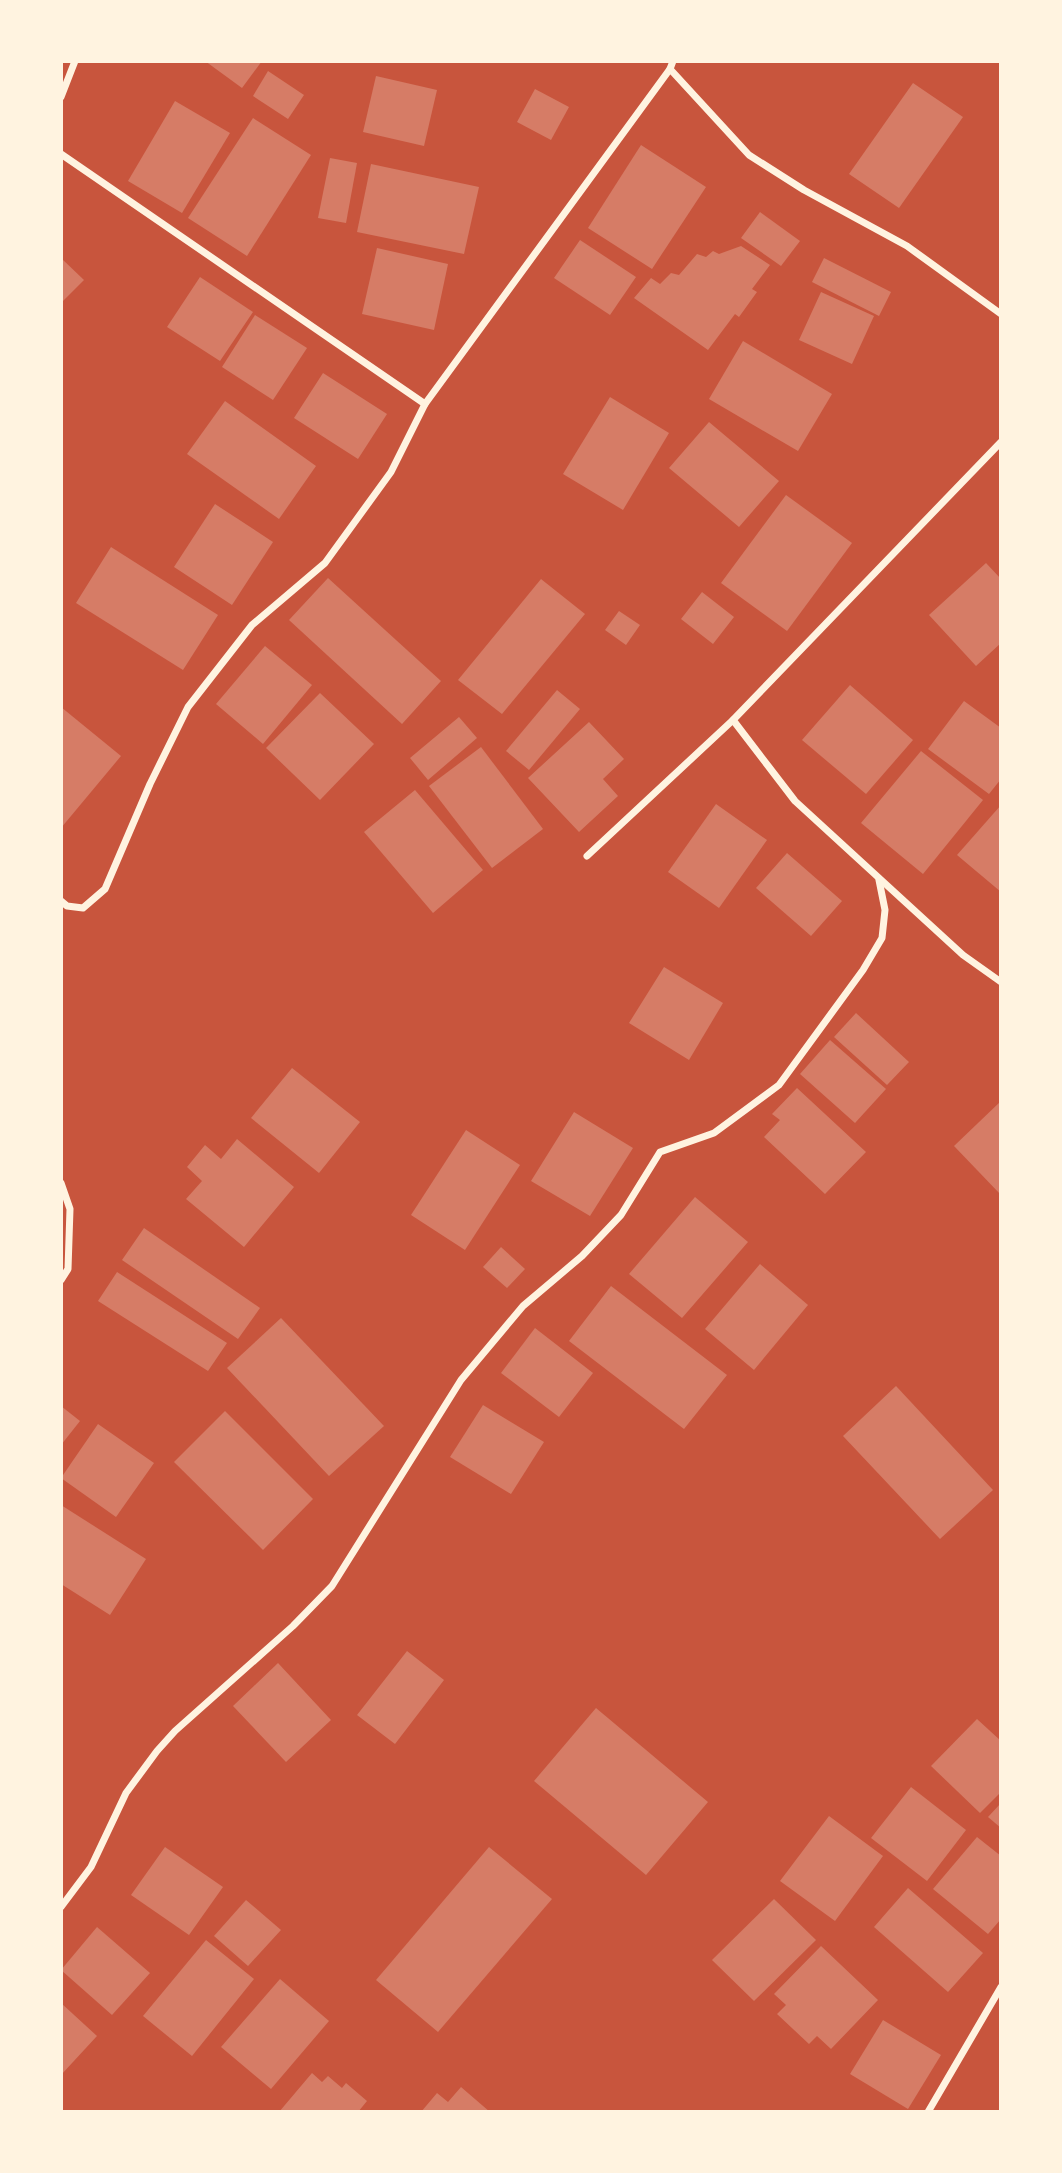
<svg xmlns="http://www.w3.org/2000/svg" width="1062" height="2173" viewBox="0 0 1062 2173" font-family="Inter,sans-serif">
<rect width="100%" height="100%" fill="#c8553d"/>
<g fill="#d67c66">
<polygon points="205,61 262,61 242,88"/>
<polygon points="268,71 304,95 288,119 253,96"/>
<polygon points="376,76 437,90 424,146 363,132"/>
<polygon points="913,83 963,117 899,208 849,174"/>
<polygon points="535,89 569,107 551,140 517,122"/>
<polygon points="175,101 230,133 182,213 128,181"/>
<polygon points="253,118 311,155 247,256 188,218"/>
<polygon points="641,145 706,187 652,269 588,228"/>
<polygon points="330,158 357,163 346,223 318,218"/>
<polygon points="371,164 479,187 464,254 357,232"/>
<polygon points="760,212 800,241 781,266 741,238"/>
<polygon points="580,240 636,277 610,315 554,278"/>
<polygon points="741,246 770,265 752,289 757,292 739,317 735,314 708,350 634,298 651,278 660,284 671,273 679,275 697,254 706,257 713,251 719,254"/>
<polygon points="377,248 448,264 434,330 362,314"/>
<polygon points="61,258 84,280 61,303"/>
<polygon points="824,258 891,292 879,316 812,282"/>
<polygon points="200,277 253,312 220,361 167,327"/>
<polygon points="821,292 874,316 852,364 799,340"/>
<polygon points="255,315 307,348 273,400 222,367"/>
<polygon points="743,341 832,394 798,451 709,399"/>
<polygon points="323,373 387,414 358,459 294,418"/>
<polygon points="610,397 669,433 623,510 563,474"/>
<polygon points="225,401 316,466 279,519 187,454"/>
<polygon points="709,422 779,481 739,527 669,468"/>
<polygon points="786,495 852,543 787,631 721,583"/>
<polygon points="215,504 273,542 232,605 174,567"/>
<polygon points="111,547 218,615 183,670 76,603"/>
<polygon points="986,563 1001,579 1001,643 976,666 929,615"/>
<polygon points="328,578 441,681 402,724 289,620"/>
<polygon points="541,579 585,614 502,714 458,680"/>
<polygon points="702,592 734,617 713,644 681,619"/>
<polygon points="619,611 640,625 626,645 605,630"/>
<polygon points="265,646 312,685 263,744 216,704"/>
<polygon points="850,685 913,740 866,794 802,740"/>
<polygon points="557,690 580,709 529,770 506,751"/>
<polygon points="320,693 374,744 320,800 266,748"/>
<polygon points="964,701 1001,728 1001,779 989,794 928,749"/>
<polygon points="61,707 121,756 61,828"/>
<polygon points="459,717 477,738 428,780 410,758"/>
<polygon points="589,722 624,759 603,779 618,796 579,832 528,778"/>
<polygon points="481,747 543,829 492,868 429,786"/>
<polygon points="921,751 983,800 923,874 861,823"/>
<polygon points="415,790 483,870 433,913 364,832"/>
<polygon points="716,804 767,840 719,908 668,872"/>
<polygon points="1001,805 1001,892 957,855"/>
<polygon points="787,853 842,901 811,936 756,888"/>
<polygon points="664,967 723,1003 689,1060 629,1023"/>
<polygon points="856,1013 909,1062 887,1085 834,1037"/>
<polygon points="830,1040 886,1089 855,1123 800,1074"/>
<polygon points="292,1068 360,1122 319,1173 251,1118"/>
<polygon points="797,1088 866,1152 825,1194 764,1137 780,1120 772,1114"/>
<polygon points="1001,1101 1001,1195 954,1146"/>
<polygon points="574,1112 633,1148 590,1216 531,1181"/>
<polygon points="466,1130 520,1165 465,1250 411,1215"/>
<polygon points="237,1139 294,1187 244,1247 186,1199 202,1181 187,1167 205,1145 221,1159"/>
<polygon points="695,1197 748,1242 682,1318 629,1274"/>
<polygon points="144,1228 260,1308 238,1339 122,1260"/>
<polygon points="501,1247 525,1269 507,1288 483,1267"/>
<polygon points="760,1264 808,1305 754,1370 705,1329"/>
<polygon points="117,1272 227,1343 208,1371 98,1301"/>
<polygon points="611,1286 727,1375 684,1429 569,1341"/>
<polygon points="281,1318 384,1426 329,1476 227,1368"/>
<polygon points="535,1328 593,1373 559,1417 501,1373"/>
<polygon points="896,1386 993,1490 940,1539 843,1436"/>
<polygon points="483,1405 544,1442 511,1494 450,1457"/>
<polygon points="61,1406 80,1421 61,1445"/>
<polygon points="225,1411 313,1499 263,1550 174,1462"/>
<polygon points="98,1424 154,1463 116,1517 61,1478"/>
<polygon points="61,1505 146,1559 110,1615 61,1584"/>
<polygon points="407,1651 444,1680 395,1744 357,1715"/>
<polygon points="278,1663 331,1720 286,1762 233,1706"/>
<polygon points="596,1708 708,1802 646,1875 534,1781"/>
<polygon points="977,1719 1001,1741 1001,1792 980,1813 931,1766"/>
<polygon points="911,1787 966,1830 927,1881 871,1838"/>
<polygon points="1001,1803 1001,1828 988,1817"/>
<polygon points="829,1816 883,1856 835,1921 780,1881"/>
<polygon points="977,1837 1001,1856 1001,1919 988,1934 933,1889"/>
<polygon points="165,1847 223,1887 189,1935 131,1895"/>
<polygon points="489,1847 552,1899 438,2032 376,1980"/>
<polygon points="908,1888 983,1953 948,1992 874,1927"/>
<polygon points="774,1899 816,1940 754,2001 712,1960"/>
<polygon points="246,1900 281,1930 248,1966 214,1936"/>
<polygon points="97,1927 150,1973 112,2015 61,1970"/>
<polygon points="206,1940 254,1979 192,2056 143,2016"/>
<polygon points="821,1946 878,2000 831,2049 817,2036 809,2044 777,2014 786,2005 774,1994"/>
<polygon points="280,1979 329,2021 271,2089 221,2047"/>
<polygon points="61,2003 97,2036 61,2075"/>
<polygon points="883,2020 941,2055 908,2109 850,2074"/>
<polygon points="312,2073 322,2082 328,2076 342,2088 346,2083 367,2101 358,2112 279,2112"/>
<polygon points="461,2087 490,2112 421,2112 437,2093 448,2102"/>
</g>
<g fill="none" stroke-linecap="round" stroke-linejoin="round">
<g stroke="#fff3e0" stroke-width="7">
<polyline points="670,69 749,155 804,190 907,246 1001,314"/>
<polyline points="61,97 75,61"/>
<polyline points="61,154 425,404"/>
<polyline points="733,720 795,801 963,955 1001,982"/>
<polyline points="587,856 733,720 1001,442"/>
<polyline points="61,901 67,906 83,908 105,889 150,784 188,707 252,625 325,563 391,472 425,404 670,69 673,61"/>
<polyline points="61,1183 70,1209 68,1269 61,1280"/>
<polyline points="61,1907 91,1867 126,1793 157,1751 175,1731 293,1626 332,1586 461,1380 523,1306 582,1256 621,1215 660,1152 714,1133 779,1085 863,970 882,938 885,910 879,880"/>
<polyline points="928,2112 1001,1987"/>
</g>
</g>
<rect width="1062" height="2173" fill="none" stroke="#fff3e0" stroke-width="126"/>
</svg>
